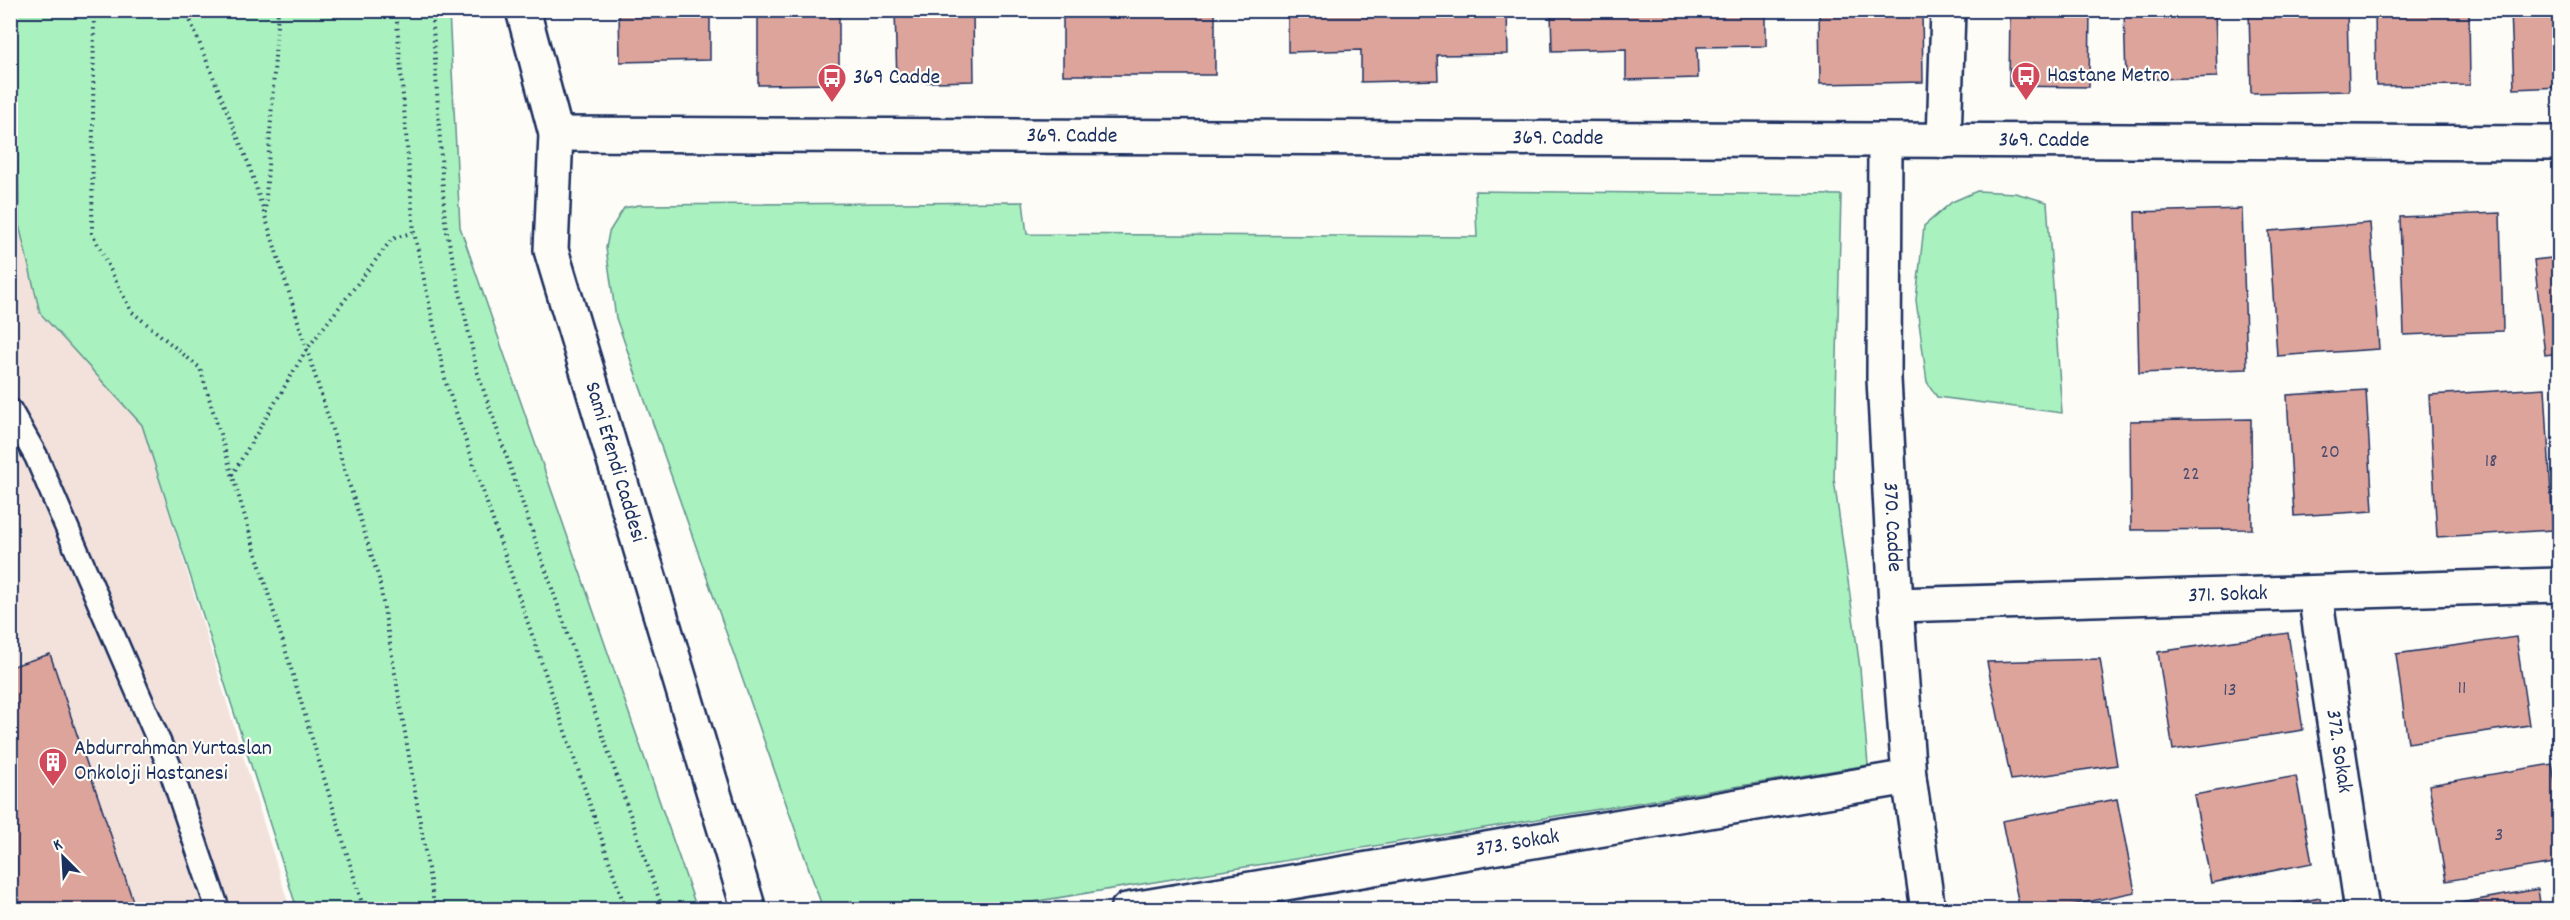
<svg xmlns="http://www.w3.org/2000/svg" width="2570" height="920" viewBox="0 0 2570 920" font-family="Dekko,sans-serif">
<rect width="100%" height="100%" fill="#fdfcf7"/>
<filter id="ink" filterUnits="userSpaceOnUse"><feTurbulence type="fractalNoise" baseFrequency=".0167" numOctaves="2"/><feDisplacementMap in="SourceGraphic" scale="12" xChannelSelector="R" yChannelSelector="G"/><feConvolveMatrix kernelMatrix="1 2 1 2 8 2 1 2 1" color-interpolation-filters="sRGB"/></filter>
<g filter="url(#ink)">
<polygon fill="#f3e2dc" points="10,11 16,11 19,225 40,312 142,425 290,909 11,909"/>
<g fill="#a9f1be" stroke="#62908e" stroke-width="1.5">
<polygon points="16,11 449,11 460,227 697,909 297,909 142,425 40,313 19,225"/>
<polygon points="1475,191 1841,195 1834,479 1860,668 1868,765 990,909 823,909 616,318 606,248 609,232 624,208 639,205 1023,202 1027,234 1477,237"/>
<polygon points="1977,191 2015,193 2047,202 2062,413 1937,397 1927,382 1916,300 1924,226 1952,202"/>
</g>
<g fill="#dda49c" stroke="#1b2f5e" stroke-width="1.5">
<polygon points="619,10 710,10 710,60 620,62"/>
<polygon points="758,10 839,10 839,84 758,85"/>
<polygon points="895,10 973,10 974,81 897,83"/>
<rect x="1063" y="10" width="152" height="65"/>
<polygon points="1288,10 1507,10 1508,54 1437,55 1438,80 1361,82 1361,50 1288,52"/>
<polygon points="1551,10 1766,10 1766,46 1697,47 1698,78 1626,80 1626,49 1552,51"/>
<polygon points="1819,10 1922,10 1923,82 1820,84"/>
<polygon points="2010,10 2090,10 2089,87 2009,86"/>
<polygon points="2124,10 2215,10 2217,77 2126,80"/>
<polygon points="2249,10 2347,10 2349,91 2251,93"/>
<polygon points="2375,10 2469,10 2470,85 2376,86"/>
<polygon points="2511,10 2560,10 2560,87 2514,89"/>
<polygon points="2242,209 2247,369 2139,373 2135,212"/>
<polygon points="2500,213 2503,331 2404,335 2400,217"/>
<polygon points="2370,223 2379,349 2277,356 2269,231"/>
<polygon points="2560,257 2560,353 2545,355 2534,260"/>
<polygon points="2545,388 2553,530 2437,537 2429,395"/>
<polygon points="2366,390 2373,511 2294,516 2287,395"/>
<polygon points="2251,419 2252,529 2131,530 2130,421"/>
<polygon points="2288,633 2303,730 2173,750 2158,652"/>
<polygon points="2516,637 2529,725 2408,743 2396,654"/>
<polygon points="50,654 136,910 10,910 10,667"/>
<polygon points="2100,659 2117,765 2011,780 1987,662"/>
<polygon points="2552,764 2560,809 2560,862 2446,881 2429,785"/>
<polygon points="2296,776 2312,863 2211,883 2194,795"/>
<polygon points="2117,799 2135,892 2049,910 2020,910 2002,821"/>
<polygon points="2538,889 2541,910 2428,910 2428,909"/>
<polygon points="2320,898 2322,910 2258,910"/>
</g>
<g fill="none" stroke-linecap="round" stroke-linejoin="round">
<g stroke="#1b2f5e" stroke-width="27">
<polyline id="service" points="10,410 36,456 169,765 218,910"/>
</g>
<g stroke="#1b2f5e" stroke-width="38">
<g id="minor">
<path id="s1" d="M556,134L2560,143"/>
<path id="s2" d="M1885,141L1884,379L1896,605L1909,777L1928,910"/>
<polyline points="1944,141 1948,10"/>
<path id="s3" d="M2315,594L2362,910"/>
<path id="s4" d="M1896,605L2560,585"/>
<path id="s5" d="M1127,910L1909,777"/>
</g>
</g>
<g stroke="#1b2f5e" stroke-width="38">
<g id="secondary">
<path id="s6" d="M523,10L556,134L551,250L749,910"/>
</g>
</g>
<g stroke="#1b2f5e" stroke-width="4" stroke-dasharray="1.5 4.5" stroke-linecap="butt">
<polyline points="94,10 92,233 131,311 200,368 364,910"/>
<polyline points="186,10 249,165 379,579 435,910"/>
<polyline points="396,10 414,232 446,383 626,910"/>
<polyline points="432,10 445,223 477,371 663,910"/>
<polyline points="265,213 278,10"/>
<polyline points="232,475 307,349 392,239 414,232"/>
</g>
<use href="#service" stroke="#fdfcf7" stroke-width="22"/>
<use href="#minor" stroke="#fdfcf7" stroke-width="33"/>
<use href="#secondary" stroke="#fdfcf7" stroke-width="33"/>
</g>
</g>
<defs>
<g id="bus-pin" transform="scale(1.5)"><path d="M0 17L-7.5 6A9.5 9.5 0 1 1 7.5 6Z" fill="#d1495b" stroke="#fdfcf7"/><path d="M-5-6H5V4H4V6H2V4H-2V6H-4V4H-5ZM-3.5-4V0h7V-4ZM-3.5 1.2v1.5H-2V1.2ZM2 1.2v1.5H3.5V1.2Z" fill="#fff"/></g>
<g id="building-pin" transform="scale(1.5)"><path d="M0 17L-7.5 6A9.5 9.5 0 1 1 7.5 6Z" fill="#d1495b" stroke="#fdfcf7"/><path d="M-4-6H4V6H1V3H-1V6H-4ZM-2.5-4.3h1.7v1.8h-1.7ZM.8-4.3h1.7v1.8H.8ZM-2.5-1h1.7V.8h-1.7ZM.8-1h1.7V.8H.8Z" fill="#fff"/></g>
</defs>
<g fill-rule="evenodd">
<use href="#bus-pin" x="2026" y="76"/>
<use href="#bus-pin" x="832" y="78"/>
<use href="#building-pin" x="53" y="762"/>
</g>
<g text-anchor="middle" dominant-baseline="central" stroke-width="4.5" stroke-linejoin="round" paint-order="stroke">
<g font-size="20" fill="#4c4c6e">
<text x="2330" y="453">20</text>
<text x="2491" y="462">18</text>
<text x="2191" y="475">22</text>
<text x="2462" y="689">11</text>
<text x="2230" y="691">13</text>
<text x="2499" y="836">3</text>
</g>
<g font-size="22" fill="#1b2f5e" stroke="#fdfcf7" text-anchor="start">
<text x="2047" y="76">Hastane Metro</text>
<text x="853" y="78">369 Cadde</text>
<text x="74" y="749">Abdurrahman Yurtaslan<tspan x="74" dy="25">Onkoloji Hastanesi</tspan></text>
</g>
<g font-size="22" fill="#1b2f5e" stroke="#fdfcf7">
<text stroke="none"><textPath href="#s1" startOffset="516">369. Cadde</textPath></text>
<text stroke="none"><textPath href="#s1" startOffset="1002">369. Cadde</textPath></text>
<text stroke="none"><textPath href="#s1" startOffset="1488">369. Cadde</textPath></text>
<text stroke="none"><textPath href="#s6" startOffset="466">Sami Efendi Caddesi</textPath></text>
<text stroke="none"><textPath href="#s2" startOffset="386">370. Cadde</textPath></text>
<text stroke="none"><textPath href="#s4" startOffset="332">371. Sokak</textPath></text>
<text stroke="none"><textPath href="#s3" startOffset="159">372. Sokak</textPath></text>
<text stroke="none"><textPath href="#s5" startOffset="396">373. Sokak</textPath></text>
</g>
</g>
<rect width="2570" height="920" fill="none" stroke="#fdfcf7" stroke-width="36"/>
<rect x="18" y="18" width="2534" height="884" fill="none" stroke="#1b2f5e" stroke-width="2" filter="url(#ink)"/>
<g transform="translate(63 857) rotate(336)" stroke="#fdfcf7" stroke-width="4.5" paint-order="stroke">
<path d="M0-4.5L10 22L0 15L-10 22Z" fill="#1b2f5e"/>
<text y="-9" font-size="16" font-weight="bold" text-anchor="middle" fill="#1b2f5e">K</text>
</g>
</svg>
